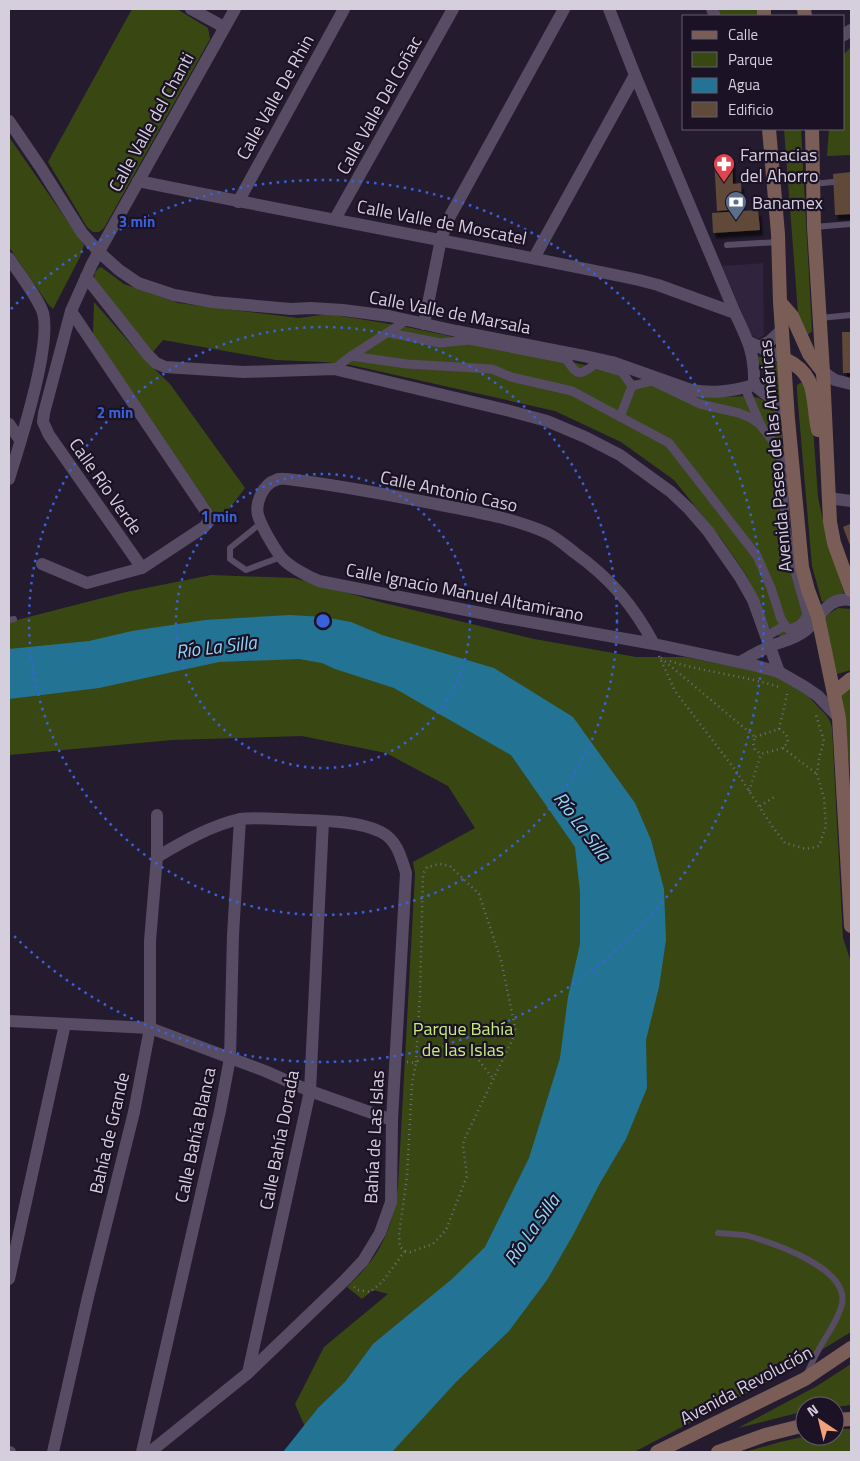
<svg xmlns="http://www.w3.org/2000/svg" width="860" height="1461" viewBox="0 0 860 1461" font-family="'Titillium Web',sans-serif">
<defs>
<filter id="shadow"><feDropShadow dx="3" dy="5.5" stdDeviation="1" flood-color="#0009"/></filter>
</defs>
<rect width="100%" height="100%" fill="#251b2f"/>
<polygon fill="#2f233d" points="763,263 764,335 758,339 751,334 722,266"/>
<g fill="#394813">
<polygon points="132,9 177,9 208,28 210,39 104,228 99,232 93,232 87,227 48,162"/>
<polygon points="718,9 757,9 758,16 722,16"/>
<polygon points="851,47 851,155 827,156 829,129 844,129 844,54"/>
<polygon points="784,129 801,129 812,331 809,334 803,334 799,326"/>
<polygon points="9,137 84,245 80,257 53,309 48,304 9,247"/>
<path d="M101,267L124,284L178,303L299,318L329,314L402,326L594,367L651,385L720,397L749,396L759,398L770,404L778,414L782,430L783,503L805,625L784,637L777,635L770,628L747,576L720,537L674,480L621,442L555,411L351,365L324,362L276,360L163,340L153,352L94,280C94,274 96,269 101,267Z"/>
<polygon points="94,302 142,357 170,384 245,488 220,521 93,336"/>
<polygon points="757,356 778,363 781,404 775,393 762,383 763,373"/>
<polygon points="800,383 804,383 810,386 818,497 827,540 844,593 822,602 812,566 797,392 797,385"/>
<path d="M211,575L294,578L380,602L534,639L636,657H685L770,674L790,682L810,698L826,715L830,721L832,728L843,938L851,962V1332L772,1380L634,1452H316L295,1404L324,1347L388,1294L373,1290L362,1299L347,1287C381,1255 391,1233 398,1187L415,874L413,862L475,828L448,786L386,753L302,736L172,740L9,755V622L126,592Z"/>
<polygon points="838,608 851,609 851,670 837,674 824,619 830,613"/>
<polygon points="851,685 851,780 841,696"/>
<polygon points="851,1364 851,1405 835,1407 805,1406 805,1411 738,1428 817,1386"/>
<polygon points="841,1429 851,1429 851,1452 745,1452 780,1442 807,1436 835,1436 835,1430"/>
</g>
<polygon fill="#237494" points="290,615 324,617 351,622 382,635 494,668 573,717 635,803 651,840 664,889 666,940 659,987 646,1040 647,1088 626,1139 600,1183 573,1235 547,1280 509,1331 456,1382 392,1452 283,1452 318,1408 345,1382 373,1344 452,1279 485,1247 529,1158 560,1058 568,997 580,944 580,892 575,847 511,755 394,688 335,669 322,663 299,659 219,662 99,688 9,699 9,649 89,641 132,631 205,620"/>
<g fill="#604a39" filter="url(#shadow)">
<polygon points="732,157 733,184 741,183 742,209 717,211 714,158"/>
<polygon points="851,172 851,214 835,215 833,174"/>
<polygon points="758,210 760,230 713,233 712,213"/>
<polygon points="842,332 851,332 851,373 843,373"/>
<polygon points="850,524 851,526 851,548 843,527"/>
</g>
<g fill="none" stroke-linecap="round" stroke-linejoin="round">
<g stroke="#746c7d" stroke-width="2.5" stroke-dasharray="1 4" stroke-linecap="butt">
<polyline points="659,656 675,691 736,771 772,826 785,843 806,849 819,846 826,826 824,798 817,774 819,758 824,741 815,712"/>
<polyline points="661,658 755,737 753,743 755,750 761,754 783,748 788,742 786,734 779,729 755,737"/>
<path d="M670,661C706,673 743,675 779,687"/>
<polyline points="779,729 788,690"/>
<polyline points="783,748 817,774"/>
<polyline points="749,791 761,754"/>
<polyline points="760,806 776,796"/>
<polyline points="407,1062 416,1063 420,994 423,874 427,867 440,864 450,866 479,894 501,960 516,1032 464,1140 463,1146 467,1176 446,1230 433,1244 410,1252 405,1251 400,1247 399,1235 407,1176 412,1084 416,1063 425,1053 431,1049 445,1046 454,1047 477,1058 494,1080"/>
<polyline points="354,1287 358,1290 370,1292 382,1282 405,1251"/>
</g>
<g stroke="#574c64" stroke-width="6">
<polyline points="813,184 833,182"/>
<polyline points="814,227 851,224"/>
<polyline points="727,245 778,242"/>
<polyline points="820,318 851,315"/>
<polyline points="261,523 230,548 230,559 246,570 281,557"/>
<polyline points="9,620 14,619"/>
<path d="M718,1233C728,1234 739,1234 749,1236C775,1244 849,1268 842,1304C838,1321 827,1334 819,1349C815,1356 811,1365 807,1373"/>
</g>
<g stroke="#574c64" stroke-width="9">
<path d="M390,333L440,343L469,340L566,359C577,374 578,378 595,364L622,372L632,386"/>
<path d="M351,356L407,364L492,369L511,377L572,391L669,443L757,556L771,588L781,619L788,629C797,628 804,622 807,614L792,561L786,529L780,450L761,426L745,388"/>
<polyline points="334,369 351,356 407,320"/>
<polyline points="620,417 632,386 652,381 700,404 739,413 751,418 761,425"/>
<polyline points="767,636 784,626"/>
</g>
<g stroke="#574c64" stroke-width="12">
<polyline points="191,9 224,27"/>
<path d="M609,9L635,75L735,313C748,340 755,354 754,385"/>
<polyline points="712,9 715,16"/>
<polyline points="844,35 851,30"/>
<path d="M9,121L41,168L82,233L99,252L119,270L138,283L174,295L213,302L291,309L311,308L343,310L389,316L456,331L584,356L612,362L691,390C714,394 732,391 754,385"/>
<path d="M138,181C305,215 472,245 639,280L658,285L735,313"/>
<polyline points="238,202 344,9"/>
<polyline points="335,219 453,9"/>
<path d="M9,258C20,275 34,292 42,310C54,340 19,446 9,479"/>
<polyline points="534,258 635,75"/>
<polyline points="86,277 147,354 156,363 165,367 244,372 334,369 510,411 547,421 585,437 620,455 671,492 689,509 708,531 740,577 753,600 779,672"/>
<polyline points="424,324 441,239 449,218 564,9"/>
<polyline points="749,342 785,359"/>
<polyline points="759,347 770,341 782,330"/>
<polyline points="823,372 835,380 851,384"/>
<polyline points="754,385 772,399 788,419"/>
<polyline points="9,424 20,440"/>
<polyline points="828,498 851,501"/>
<polyline points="42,564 87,583 142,568 204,527 210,520 207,513 71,311"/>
<polyline points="142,568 49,435 43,422 44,413 71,311 92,264 235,9"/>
<path d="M654,644C633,605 611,579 575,553C566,546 557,538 547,533C513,518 477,512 441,505C390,495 339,485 287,479C283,479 279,478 276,480C263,484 255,503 258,515C261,526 273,546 280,556C288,566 307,576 319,581L501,617L654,644L757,666L779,672L805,687L818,696L839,718"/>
<path d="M740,662C750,657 760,650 771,646C783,641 795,639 806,630C822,617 827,596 851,600"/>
<polyline points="9,1021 150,1028 265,1071 310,1091 392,1120"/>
<polyline points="9,1279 65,1024"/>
<polyline points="248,1373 310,1091 323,821"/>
<polyline points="9,1452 10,1452"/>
<polyline points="53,1452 88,1297 134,1112 150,1028 150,941 157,857 157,815"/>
<polyline points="142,1452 220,1111 230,1058 233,935 240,819"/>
<path d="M150,1452L248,1373L345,1280L363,1261L380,1233L391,1202L392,1120L406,873C401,857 397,840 381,832C355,819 311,821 283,819C269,819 254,817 240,819C212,825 182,842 157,857"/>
</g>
<g stroke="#795d56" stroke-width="14">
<polyline points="764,9 764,16"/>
<polyline points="804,9 805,16"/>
<polyline points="769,129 778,234 780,302 788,419 802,567 808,590 818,617 839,718 851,926"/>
<polyline points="812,129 814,227 823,372 830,522 834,543 851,590"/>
<polyline points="780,302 792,316 809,354 823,372"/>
<path d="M785,359C820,376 811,399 818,430"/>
<polyline points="835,692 851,679"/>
<polyline points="835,1420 851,1419"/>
<polyline points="657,1452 805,1379 851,1348"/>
<polyline points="718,1452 765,1435 805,1425"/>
</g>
</g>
<g fill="none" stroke="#3961d9" stroke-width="2.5" stroke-dasharray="2.5 5">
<circle cx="323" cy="621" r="147"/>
<circle cx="323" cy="621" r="294"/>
<path d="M11 309A441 441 0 1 1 11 933"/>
</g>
<defs>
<g id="pharmacy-pin" transform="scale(1.125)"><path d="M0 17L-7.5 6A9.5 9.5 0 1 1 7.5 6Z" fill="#e0444e" stroke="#1b1225"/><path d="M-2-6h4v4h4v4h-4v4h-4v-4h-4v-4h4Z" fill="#fff"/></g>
<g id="bank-pin" transform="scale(1.125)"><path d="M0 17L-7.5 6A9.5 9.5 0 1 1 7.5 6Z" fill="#5c6f8a" stroke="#1b1225"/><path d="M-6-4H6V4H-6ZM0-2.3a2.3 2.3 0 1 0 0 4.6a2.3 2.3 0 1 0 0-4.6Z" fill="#fff"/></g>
</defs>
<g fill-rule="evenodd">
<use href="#pharmacy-pin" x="724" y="164"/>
<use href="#bank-pin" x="736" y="202"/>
</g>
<g text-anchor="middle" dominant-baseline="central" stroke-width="4.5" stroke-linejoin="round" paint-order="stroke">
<g font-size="18" fill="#d5cfdd" stroke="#1b1225">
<text transform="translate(275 97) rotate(-61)">Calle Valle De Rhin</text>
<text transform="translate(379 105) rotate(-61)">Calle Valle Del Coñac</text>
<text transform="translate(151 122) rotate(-61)">Calle Valle del Chanti</text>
<text transform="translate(442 222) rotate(11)">Calle Valle de Moscatel</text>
<text transform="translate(450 312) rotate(11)">Calle Valle de Marsala</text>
<text transform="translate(775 456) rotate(-95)">Avenida Paseo de las Américas</text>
<text transform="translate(106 486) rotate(55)">Calle Río Verde</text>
<text transform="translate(449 491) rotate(12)">Calle Antonio Caso</text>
<text transform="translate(465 592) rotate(11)">Calle Ignacio Manuel Altamirano</text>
<text transform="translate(109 1133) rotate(-77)">Bahía de Grande</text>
<text transform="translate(195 1135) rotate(-78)">Calle Bahía Blanca</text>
<text transform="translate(374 1137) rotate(-87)">Bahía de Las Islas</text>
<text transform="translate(279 1140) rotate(-79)">Calle Bahía Dorada</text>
<text transform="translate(746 1385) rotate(-28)">Avenida Revolución</text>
</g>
<g font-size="18" fill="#d5cfdd" stroke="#1b1225" text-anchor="start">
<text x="740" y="154">Farmacias<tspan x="740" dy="21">del Ahorro</tspan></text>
<text x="752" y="202">Banamex</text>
</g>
<g font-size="18" fill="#c7ec7e" stroke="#1b1225">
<text x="463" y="1028">Parque Bahía<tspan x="463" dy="21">de las Islas</tspan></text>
</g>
<g font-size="19" font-style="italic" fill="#8fd7f8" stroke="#1b1225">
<text transform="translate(216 646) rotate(-7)">Río La Silla</text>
<text transform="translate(583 826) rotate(53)">Río La Silla</text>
<text transform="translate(531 1229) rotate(-55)">Río La Silla</text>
</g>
</g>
<circle cx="323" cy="621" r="8" fill="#3961d9" stroke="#1b1225" stroke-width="2.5"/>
<g font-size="15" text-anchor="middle" font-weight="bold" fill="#3961d9" stroke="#1b1225" stroke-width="4.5" stroke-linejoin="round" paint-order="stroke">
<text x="137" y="227">3 min</text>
<text x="115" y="418">2 min</text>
<text x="219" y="522">1 min</text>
</g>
<rect width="860" height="1461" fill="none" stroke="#d5cfdd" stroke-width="20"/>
<rect x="682" y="15" width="162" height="115" fill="#1b1225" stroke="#655e6f"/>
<rect x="692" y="31" width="25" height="8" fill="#795d56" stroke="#655e6f"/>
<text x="728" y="40" font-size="15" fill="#d5cfdd">Calle</text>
<rect x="692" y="52" width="25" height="15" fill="#394813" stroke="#655e6f"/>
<text x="728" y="65" font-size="15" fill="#d5cfdd">Parque</text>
<rect x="692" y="78" width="25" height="15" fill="#237494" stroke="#655e6f"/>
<text x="728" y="90" font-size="15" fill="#d5cfdd">Agua</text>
<rect x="692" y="102" width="25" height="15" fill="#604a39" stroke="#655e6f"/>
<text x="728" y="115" font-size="15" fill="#d5cfdd">Edificio</text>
<g transform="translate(820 1421) rotate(325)"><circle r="24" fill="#1b1225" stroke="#655e6f"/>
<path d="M0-4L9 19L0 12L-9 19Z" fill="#f0a378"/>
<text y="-8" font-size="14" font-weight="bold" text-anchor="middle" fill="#d5cfdd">N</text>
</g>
</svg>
